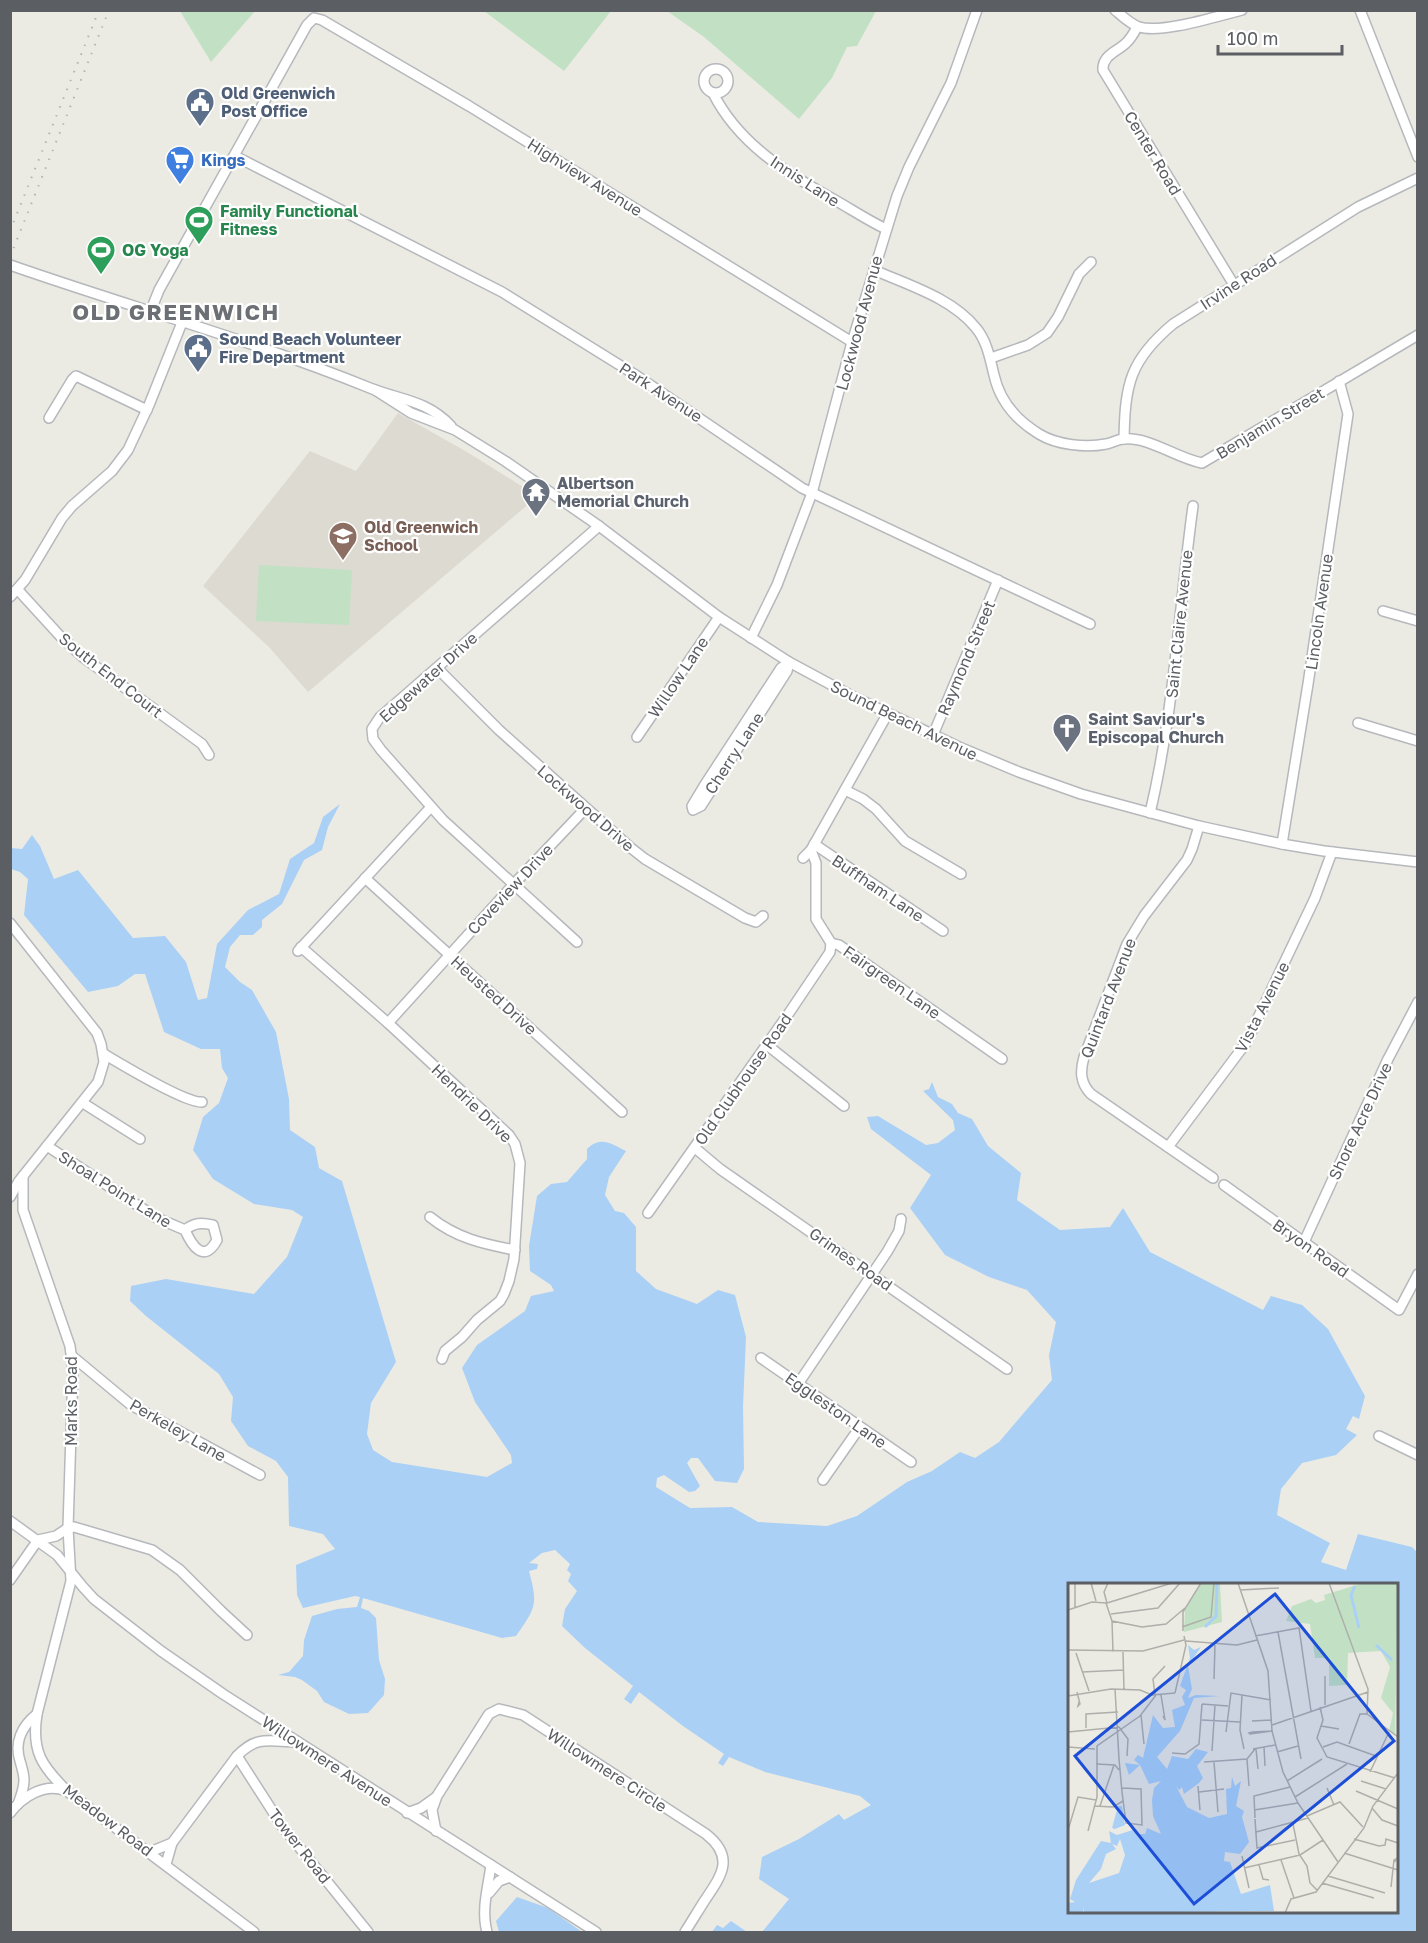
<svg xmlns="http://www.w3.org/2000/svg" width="1428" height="1943" viewBox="0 0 1428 1943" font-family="'Golos Text',sans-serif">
<rect width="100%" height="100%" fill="#ecebe3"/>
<polygon fill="#dcdad1" points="398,413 467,452 538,496 308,692 269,647 203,586 310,451 356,471"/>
<g fill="#c2e1c4">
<polygon points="180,11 255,11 211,62"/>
<polygon points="484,11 611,11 564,71"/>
<polygon points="667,11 876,11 857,46 847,47 832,78 799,119 704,37"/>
<polygon points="259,565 352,570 349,625 256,621"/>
</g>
<g fill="#aad0f6" fill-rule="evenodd">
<path d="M340,804L328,827L322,850L304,860L282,904L262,920V927L253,935H240L230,947L225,967L240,982L252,990L276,1032L289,1099L290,1130L315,1147L319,1168L342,1181L396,1362L371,1403L367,1434L373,1450L392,1462L487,1477L512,1463L511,1455L475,1402L462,1368L477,1345L525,1311L531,1296L554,1291L551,1285L530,1271L529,1246L537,1196L551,1184L567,1182L587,1159V1149C600,1135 612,1144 626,1151L609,1177L605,1195L615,1211L624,1213L636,1227V1271L656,1289L697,1304L718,1290L735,1295L746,1337L743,1407L744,1469L737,1483L715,1481L698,1458H691L687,1463L700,1486L695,1491L689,1492L664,1475L657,1478L656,1487L690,1508L732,1507L758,1522L827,1526L857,1516L907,1482L932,1471L960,1452L975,1458L999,1442L1052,1380L1049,1355L1056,1322L1027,1290L989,1277L945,1255L910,1208L931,1175L871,1129L867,1117L878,1116L926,1145L938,1143L955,1130L953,1120L923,1091L929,1089L932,1082L938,1097L952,1104L958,1113L972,1119L988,1146L1021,1173L1017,1200L1060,1230L1110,1227L1123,1208L1150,1252L1263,1310L1271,1296L1302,1305L1328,1329L1365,1396L1359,1419L1353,1416L1346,1429L1357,1435L1336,1455L1302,1463L1281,1489L1277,1515L1330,1543L1321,1562L1346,1570L1358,1534L1412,1547L1417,1552V1932H762L789,1899L759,1879L762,1857L799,1839L839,1814L844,1820L871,1805L860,1796L765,1772L729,1757L723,1766L718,1763L724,1754L683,1726L639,1692L631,1704L624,1699L633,1686L585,1648L562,1626L565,1609L577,1591L568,1581L571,1574L567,1570L570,1564L555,1550L542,1553L529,1563L538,1564L537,1569L529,1571C538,1605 536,1607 516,1636L502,1638L363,1598L361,1608L369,1611L376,1618L379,1660L385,1679L384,1695L368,1713L349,1714L324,1702L317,1691L302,1680L295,1677L278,1675L289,1672L303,1656L304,1640L312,1616L337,1609L357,1607L360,1597L355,1596L303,1608L297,1595L296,1565L335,1549L323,1534L289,1526L288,1477L276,1461L248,1446L231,1421L233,1397L219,1374L146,1316L130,1301L131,1286L166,1279L254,1294L287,1257L303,1217L292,1210L254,1204L213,1179L193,1150L203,1117L219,1103L228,1078L222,1068L220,1049H201L164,1032L145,974H135L118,986L88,992L24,915L28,879L20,872L11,869V848L22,849L32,835L40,846L54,879L78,870L133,938L165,936L186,962L198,1000L207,998L217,944L248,910L279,894L290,859L314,843L323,817ZM1070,1584H1396V1912H1070Z"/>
<polygon points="517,1897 548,1908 582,1932 499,1932 496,1921"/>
<polygon points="731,1921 747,1932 712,1932 717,1925 723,1928"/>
</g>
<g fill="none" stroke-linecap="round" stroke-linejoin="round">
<g stroke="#b5b8bc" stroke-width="12">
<g id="minor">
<path d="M1115,10C1122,16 1130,24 1139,27C1162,34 1217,16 1242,10"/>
<polyline points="1360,10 1418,157"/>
<path d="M1137,27C1134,33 1131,39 1125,44C1116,52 1102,56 1103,70L1234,285"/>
<circle cx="716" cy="81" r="12"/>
<path d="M713,93C738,143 786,173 833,199C851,209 867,220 886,229"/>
<polyline points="235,156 502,292 634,374 802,488 1090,624"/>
<path d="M10,265C130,307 252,340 370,388C400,400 427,400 451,426"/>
<path d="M874,270C908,285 952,298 976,328C987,341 990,359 994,375C1000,402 1016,420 1039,434C1057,445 1086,448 1106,444C1112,443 1118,439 1124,439C1150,437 1176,458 1202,463L1418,335"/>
<polyline points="151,310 159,290 307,25 314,18 322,20 469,106 852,342"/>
<polyline points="991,358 1028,345 1047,333 1058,317 1079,274 1091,262"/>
<polyline points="375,390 411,413 455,430 505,461 599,526 719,617 789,662 854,697 959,747 1019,772 1081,794 1199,826 1282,844 1324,851 1418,862"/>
<polyline points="49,418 72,380 76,376 147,410"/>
<path d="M1124,439C1125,384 1130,360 1173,324L1358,207L1418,178"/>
<polyline points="18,590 60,636 84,658 202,744 209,755"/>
<polyline points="10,597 25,580 62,518 72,506 112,471 128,450 149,405 183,320"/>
<polyline points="1383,611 1418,621"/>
<polyline points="751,638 777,585 812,493 852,342 897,196 909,167 951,83 977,10"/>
<polygon points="789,662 787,671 701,806 693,810 692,806 704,786 781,668"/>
<polyline points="437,668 499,730 631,848 645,859 745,918 756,922 763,916"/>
<polyline points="1358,723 1418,741"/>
<polyline points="933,735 998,580"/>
<polyline points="637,737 719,617"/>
<polyline points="845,790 863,799 876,809 905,841 961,874"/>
<path d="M1150,813C1174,712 1179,608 1193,506"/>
<path d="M1199,826L1192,849L1187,860L1144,916L1127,944L1084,1057C1080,1071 1080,1083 1091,1094L1213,1178"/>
<polyline points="814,844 943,931"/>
<polyline points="1282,844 1308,684 1348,414 1339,381"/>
<polyline points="811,850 816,863 816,919 831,943 839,945 1002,1059"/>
<polyline points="803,858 811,850 888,713"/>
<polyline points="365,878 622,1112"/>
<polyline points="10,923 97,1033 101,1044 104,1062 98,1082 19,1181 10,1197"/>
<polyline points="577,942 443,820 381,750 373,739 372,729 380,717 402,698 599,526"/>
<polyline points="301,947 388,1023 509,1135 515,1144 520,1163 514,1259 509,1281 504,1294 500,1301 477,1320 462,1337 445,1351 442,1359"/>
<polyline points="298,951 431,807"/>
<polyline points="388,1023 513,885 585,809"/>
<polyline points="767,1045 844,1106"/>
<path d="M104,1054C121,1064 185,1103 202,1102"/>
<polyline points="83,1103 140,1139"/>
<path d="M47,1146L157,1218L185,1230C194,1223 201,1222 213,1225L217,1240C204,1264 192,1246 185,1230"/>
<polyline points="1168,1147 1246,1043 1315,898 1332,852"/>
<polyline points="695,1148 720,1169 1007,1369"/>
<path d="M23,1176V1210L70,1346L73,1370L68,1528L71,1581L37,1714C31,1752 42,1766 68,1792L254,1932"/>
<polyline points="1224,1185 1399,1310 1418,1274"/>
<polyline points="648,1213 789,1013 830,952 831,943"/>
<path d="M430,1217C456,1238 483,1244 515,1250"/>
<polyline points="1304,1242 1388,1059 1418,1002"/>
<polyline points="72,1356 131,1405 260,1475"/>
<polyline points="761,1358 911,1462"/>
<polyline points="798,1384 887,1252 899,1231 901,1219"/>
<polyline points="1379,1436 1418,1455"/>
<polyline points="823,1480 860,1427"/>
<polyline points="10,1521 57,1555 83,1587 94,1599 161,1651 223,1694 596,1932"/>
<polyline points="10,1580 38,1540 56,1536 68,1528 74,1527 152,1550 180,1570 221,1611 247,1635"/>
<polyline points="237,1756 282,1826 368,1932"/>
<path d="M18,1804C21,1796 24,1789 24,1780C24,1774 22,1768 20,1761C14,1742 22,1726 37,1714"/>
<path d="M10,1813C22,1797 45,1782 66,1791"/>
<polyline points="407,1813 421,1808 435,1798"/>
<path d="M436,1831L432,1810L437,1796L489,1714L499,1709L523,1715L706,1834C735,1857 722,1875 705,1900C698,1911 692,1921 685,1932"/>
<path d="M150,1852L172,1843L237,1756C258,1734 271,1742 298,1742"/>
<polyline points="166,1864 172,1843"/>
<polyline points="489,1893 499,1881 510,1877"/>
<path d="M487,1932C481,1910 488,1888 491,1865"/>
</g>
</g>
<use href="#minor" stroke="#fff" stroke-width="9"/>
<g stroke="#b3b4b4" stroke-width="2" stroke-dasharray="1.5 8" stroke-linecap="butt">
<polyline points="10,231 99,10"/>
<polyline points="10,257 109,10"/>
</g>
</g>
<defs>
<g id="civic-pin" transform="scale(1.5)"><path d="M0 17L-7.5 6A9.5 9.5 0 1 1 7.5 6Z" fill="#5c6f8a" stroke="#fff"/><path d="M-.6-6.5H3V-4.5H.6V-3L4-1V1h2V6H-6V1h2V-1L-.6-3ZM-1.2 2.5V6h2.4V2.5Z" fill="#fff"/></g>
<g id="supermarket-pin" transform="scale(1.5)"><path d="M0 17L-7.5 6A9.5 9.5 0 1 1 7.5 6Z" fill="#3f7fe0" stroke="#fff"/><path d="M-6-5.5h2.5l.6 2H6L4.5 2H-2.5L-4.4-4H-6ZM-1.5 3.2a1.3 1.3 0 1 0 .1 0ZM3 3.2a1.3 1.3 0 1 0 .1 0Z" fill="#fff"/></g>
<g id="stadium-pin" transform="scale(1.5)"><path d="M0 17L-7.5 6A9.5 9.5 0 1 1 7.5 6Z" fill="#2e9e5b" stroke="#fff"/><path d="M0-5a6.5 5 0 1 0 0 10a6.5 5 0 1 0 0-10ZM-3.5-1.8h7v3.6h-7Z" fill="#fff"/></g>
<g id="temple-pin" transform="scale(1.5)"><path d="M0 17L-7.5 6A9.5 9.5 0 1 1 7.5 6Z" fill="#6b7280" stroke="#fff"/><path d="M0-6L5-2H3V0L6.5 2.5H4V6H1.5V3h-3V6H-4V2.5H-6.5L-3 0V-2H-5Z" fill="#fff"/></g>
<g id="school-pin" transform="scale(1.5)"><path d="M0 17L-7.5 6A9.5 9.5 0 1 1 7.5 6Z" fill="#8d6e63" stroke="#fff"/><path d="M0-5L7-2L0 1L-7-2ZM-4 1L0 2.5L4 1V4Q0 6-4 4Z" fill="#fff"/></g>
<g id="church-pin" transform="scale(1.5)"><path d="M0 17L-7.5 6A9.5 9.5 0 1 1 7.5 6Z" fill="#6b7280" stroke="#fff"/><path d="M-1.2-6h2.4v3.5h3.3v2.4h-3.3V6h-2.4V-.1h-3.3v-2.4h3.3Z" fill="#fff"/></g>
</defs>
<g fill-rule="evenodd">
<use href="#civic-pin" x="200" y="102"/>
<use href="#supermarket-pin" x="180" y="160"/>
<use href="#stadium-pin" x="199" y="220"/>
<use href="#stadium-pin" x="101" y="250"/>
<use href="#civic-pin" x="198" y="348"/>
<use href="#temple-pin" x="536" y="492"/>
<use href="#school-pin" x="343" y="536"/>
<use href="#church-pin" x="1067" y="728"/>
</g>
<g text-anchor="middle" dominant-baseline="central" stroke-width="4.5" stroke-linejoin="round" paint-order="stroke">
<g font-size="16" font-weight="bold" fill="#4e5e75" stroke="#fff" text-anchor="start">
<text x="221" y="93">Old Greenwich<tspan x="221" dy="18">Post Office</tspan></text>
<text x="219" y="339">Sound Beach Volunteer<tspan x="219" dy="18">Fire Department</tspan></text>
</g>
<g font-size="16" fill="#5b5e62" stroke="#fff">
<text transform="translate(1153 153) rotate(59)">Center Road</text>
<text transform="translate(585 177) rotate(32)">Highview Avenue</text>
<text transform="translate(805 181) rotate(33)">Innis Lane</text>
<text transform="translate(1238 282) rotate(-33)">Irvine Road</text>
<text transform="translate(859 323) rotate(-75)">Lockwood Avenue</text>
<text transform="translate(661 392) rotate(33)">Park Avenue</text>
<text transform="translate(1270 423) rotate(-31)">Benjamin Street</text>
<text transform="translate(1319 612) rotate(-82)">Lincoln Avenue</text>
<text transform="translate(1179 624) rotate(-84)">Saint Claire Avenue</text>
<text transform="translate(966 658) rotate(-67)">Raymond Street</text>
<text transform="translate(111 675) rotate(38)">South End Court</text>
<text transform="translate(428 677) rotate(-42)">Edgewater Drive</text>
<text transform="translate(678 677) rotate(-56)">Willow Lane</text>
<text transform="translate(904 720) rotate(26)">Sound Beach Avenue</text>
<text transform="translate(734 753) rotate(-57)">Cherry Lane</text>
<text transform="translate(586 808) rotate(41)">Lockwood Drive</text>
<text transform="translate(878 888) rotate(34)">Buffham Lane</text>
<text transform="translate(510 889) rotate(-47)">Coveview Drive</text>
<text transform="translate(892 982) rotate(35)">Fairgreen Lane</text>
<text transform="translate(494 995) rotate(42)">Heusted Drive</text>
<text transform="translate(1108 998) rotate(-69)">Quintard Avenue</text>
<text transform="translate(1262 1007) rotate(-63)">Vista Avenue</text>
<text transform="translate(743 1079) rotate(-55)">Old Clubhouse Road</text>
<text transform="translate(472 1103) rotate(44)">Hendrie Drive</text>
<text transform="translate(1360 1121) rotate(-65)">Shore Acre Drive</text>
<text transform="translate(115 1189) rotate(32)">Shoal Point Lane</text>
<text transform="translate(1311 1248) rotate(35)">Bryon Road</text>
<text transform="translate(851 1259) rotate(35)">Grimes Road</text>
<text transform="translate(71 1401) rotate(-90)">Marks Road</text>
<text transform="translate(836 1410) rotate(35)">Eggleston Lane</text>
<text transform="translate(178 1430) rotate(30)">Perkeley Lane</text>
<text transform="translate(327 1761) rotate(33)">Willowmere Avenue</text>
<text transform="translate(607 1770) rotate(33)">Willowmere Circle</text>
<text transform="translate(108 1820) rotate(37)">Meadow Road</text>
<text transform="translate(300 1846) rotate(52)">Tower Road</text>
</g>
<g font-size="16" font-weight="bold" fill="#366cbe" stroke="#fff" text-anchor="start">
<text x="201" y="160">Kings</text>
</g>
<g font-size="16" font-weight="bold" fill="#27864d" stroke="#fff" text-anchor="start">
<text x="220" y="211">Family Functional<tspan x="220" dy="18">Fitness</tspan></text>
<text x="122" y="250">OG Yoga</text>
</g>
<g font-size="16" font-weight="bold" fill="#5b616d" stroke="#fff" text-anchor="start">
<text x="557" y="483">Albertson<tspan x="557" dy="18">Memorial Church</tspan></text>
<text x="1088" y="719">Saint Saviour's<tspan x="1088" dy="18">Episcopal Church</tspan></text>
</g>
<g font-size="16" font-weight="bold" fill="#785e54" stroke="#fff" text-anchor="start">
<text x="364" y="527">Old Greenwich<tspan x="364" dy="18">School</tspan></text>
</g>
<g font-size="22" font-weight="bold" letter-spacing="1.5" fill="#6c7074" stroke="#fff">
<text x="176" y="311">OLD GREENWICH</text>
</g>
</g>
<g transform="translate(1068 1583)">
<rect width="330" height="330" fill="#ecebe3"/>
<path d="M134,0H152L154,39L116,49L117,27ZM295,0H330L327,152L321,148L325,130L313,115L322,84L313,68L280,70L279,102L261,103V75H247L242,41L218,38L224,23L243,16L248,20L257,17L256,12Z" fill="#c2e1c4"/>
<path d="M120,62L126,67L133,64L120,83L124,106L120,115L128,112L152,113L126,115L112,148L89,174L99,186L104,173L120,176L128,166L140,169L129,183L135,195L131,200L116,211L114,204L111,207L108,203L119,224L141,235L159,231L158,206L163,205L164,194L167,203L173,198L168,223L176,228L174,234L181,259L172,271L157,269L156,278L162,279L173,311L202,302L206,328L16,330L15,324V330H0V320L7,319L2,316L8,297L33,258L43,260L41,248L49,252L68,246L70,251H77L79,245L93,251L85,233L84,217L86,205L93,198L81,201L72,182L61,192L57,180L72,182L66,177L70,172L75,175L85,132L95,145L107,144L104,127L117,122L114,114L118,107L112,103L122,75ZM52,256L57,272L51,290L21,300L33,286L38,271L48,266L44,261L49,263ZM50,223H54L57,242L47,246L44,245Z" fill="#aad0f6" fill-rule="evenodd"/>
<path fill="none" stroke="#aad0f6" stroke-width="3" d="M287,3L283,12L291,45M137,44L148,33L149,0M308,62L324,77"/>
<path fill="none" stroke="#aeafab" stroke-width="1.5" d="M23,0L28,18M40,0L36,9L39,20L104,0M170,0L200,88L204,148L215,189L230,220L270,279M261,0L300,106L299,131L330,154M172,7L211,5M7,25V0M0,27L24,19L38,20L44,38L74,44L98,41L117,25M43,31L90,25L112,0M44,38L45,69M114,44L143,34L146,0M115,48V29L133,0M210,49L233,176M187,53L231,45L243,128M118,58L169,62L189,57M0,67L75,68L116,57M55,69L56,107M8,70L21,108M14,89L56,87M257,93V122M146,96L147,62M47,106L51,176L54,209L58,240L74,242L73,206L54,205M9,109L12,121L10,123L11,119M107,110L118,62L116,53M87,112L85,96L97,83M93,112L97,137L95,133M174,112L172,147L176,166M0,113L43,106L72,107L84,112L107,110M134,121L160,123M252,124L255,137L249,155L259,174L327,195M73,132L76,161M134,137L172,139M184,138L203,137M204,142L300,109M253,143L271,146M18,145V131L50,129M204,148L182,151L181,150L185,149ZM0,149L51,144L60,156L59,173M158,149L163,110L203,117M281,161L292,131H299M0,164L27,166M196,164L197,183M255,164L269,159L308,173M185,166L207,162M188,166L190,186M144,168L147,122M209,169L230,163M104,170L117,171L131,161L134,121M136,179L179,176M146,179L150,229M28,181L47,182L51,187M302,189L321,149M219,198L254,176M293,198L318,206M130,203L132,227M181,203L179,176L187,166M259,205L266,222M288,208L330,226M131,209L156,206M227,214L279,181M26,223L45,224L55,218M32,223L46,182M304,225L314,237L330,243M186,227L230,220M239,233L272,219L295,244M187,235L186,213L222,204M187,236L189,265L227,257M225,241L231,271L239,283L242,300L249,307M0,247L10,214L28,217M20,248L29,214V163L72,133L88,112M188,249L240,235M286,256L311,263L317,262L318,256L330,260M276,270L330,287M174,273L181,305M213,277L226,315M191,282L195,296L201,297M176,285L232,272L255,257M260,293L317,310M254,300L306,315M323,304L326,277L328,276L327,279M217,330L223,316L248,309L296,245L305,223L330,190"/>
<path fill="#1d4ed8" fill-opacity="0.15" stroke="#1d4ed8" stroke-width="3" d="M207,11L326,158L126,321L7,173Z"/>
<rect width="330" height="330" fill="none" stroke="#5b5e62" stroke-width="3"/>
</g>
<rect width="1428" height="1943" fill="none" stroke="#5b5e62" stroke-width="24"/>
<path d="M1218 45v9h124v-9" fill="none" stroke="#5b5e62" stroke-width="3"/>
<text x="1227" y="45" font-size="18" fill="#5b5e62" stroke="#ffffff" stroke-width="4.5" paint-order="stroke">100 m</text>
</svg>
